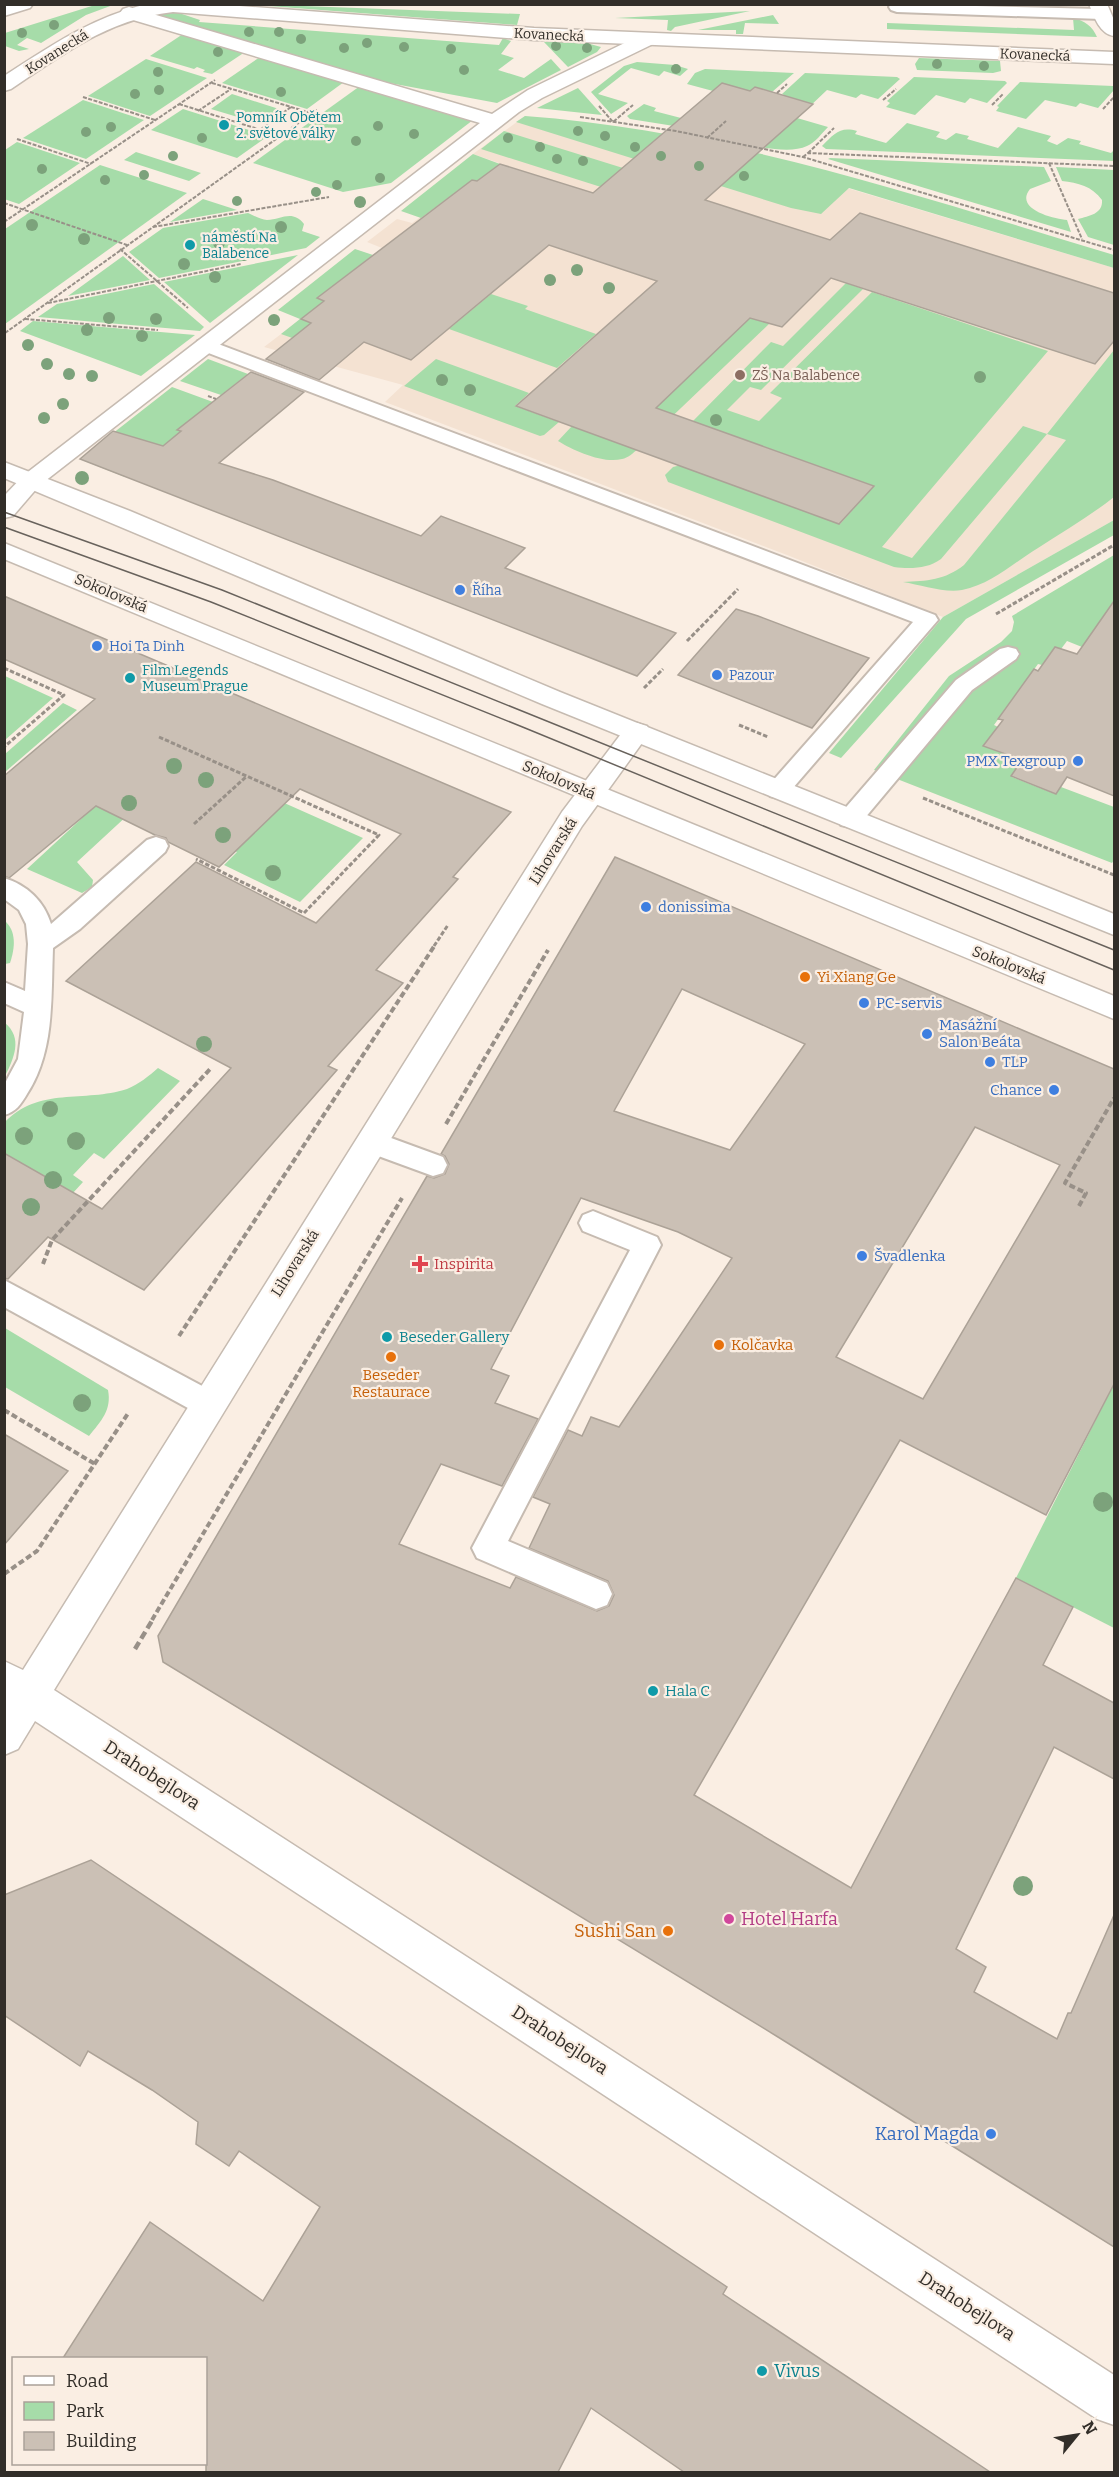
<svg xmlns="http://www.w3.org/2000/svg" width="1119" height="2477" viewBox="0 0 1119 2477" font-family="Bitter,serif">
<rect width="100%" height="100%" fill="#faeee3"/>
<polygon fill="#f4e2d2" points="525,116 837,185 1114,268 1114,520 943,617 787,555 385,402 403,385 264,347 323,302 317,298 382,248 367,242 397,219 412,223 472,180 477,181 499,163 473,154"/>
<g fill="#a6dca9">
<polygon points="95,5 113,5 86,15 41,43 27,38 17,45 29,49 19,51 5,46 5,33"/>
<polygon points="256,5 277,5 520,14 517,25"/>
<polygon points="750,11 675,27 671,31 667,30 668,20 615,18"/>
<polygon points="167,12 179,13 200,20 199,22 499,45 503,38 511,41 501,54 514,58 498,70 524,78 551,59 561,70 497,103 368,79 146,14"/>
<polygon points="773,15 779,24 745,23 743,34 736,34 736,30 698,30"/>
<path d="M1073,18C1084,20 1093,27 1097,37L887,29V23L1074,30Z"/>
<polygon points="183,34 245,52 212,74 203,72 205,70 197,67 194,69 150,56"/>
<polygon points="543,41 590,44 601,47 597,52 568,67"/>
<polygon points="260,57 344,82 307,109 222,83"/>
<polygon points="919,58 1000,61 1001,71 993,73 917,70 915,64"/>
<polygon points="146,59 207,78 150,116 88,96"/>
<polygon points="637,62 675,65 688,69 680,76 664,71 659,76 631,68 598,94 628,103 611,114 591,92 624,66"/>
<polygon points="705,69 794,73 772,92 755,87 750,91 713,91 687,84 695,73"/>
<polygon points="805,73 897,77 900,79 878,99 861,94 856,98 827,90 808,108 779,99 784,95 782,94"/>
<polygon points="914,77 1005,81 1007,83 987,103 970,98 965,103 936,95 915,115 886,107 890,103 887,101"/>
<polygon points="1020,82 1113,86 1114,90 1098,108 1080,103 1076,107 1045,100 1026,119 996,111 999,107 997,106"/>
<polygon points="360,86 473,120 391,183 343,192 253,163"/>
<polygon points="578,88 602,115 537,108"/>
<polygon points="232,94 279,109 258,123 211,109"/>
<polygon points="83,100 144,120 86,159 23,138"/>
<polygon points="644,104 656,108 654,111 681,118 674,126 630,119 627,116"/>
<polygon points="183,109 268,136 237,158 151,130"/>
<path d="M525,116C728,131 921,197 1114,255V268L849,188L821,214L791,208L516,122Z"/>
<path d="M797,118L828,127C822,133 815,143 807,146C786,156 744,143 722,138Z"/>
<path d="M907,123L940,132L936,137L946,140L956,133L969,136L967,139L998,148L1018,127L1051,136L1047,141L1057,145L1068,138L1081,141L1079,144L1111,153L1114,150V161L826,149L822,146C834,134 840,126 857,131L855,134L886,143Z"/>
<polygon points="504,131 623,168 601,187 481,149"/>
<polygon points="17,142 80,163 19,204 4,199 5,150"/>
<polygon points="136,152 201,173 189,181 124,160"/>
<polygon points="473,154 500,164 477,181 472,180 421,218 401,211"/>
<path d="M830,158L1044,167L1051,181L1030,189C1014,209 1053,219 1067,220L1071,232L828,159Z"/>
<polygon points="100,165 187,193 5,324 5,229"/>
<path d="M1056,167L1114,170V245L1088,237L1078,219C1089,216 1103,214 1102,200C1092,186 1078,183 1062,181Z"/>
<polygon points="203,199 237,210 170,222"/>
<path d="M248,213C253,215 261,220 267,220C281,220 292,209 304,224L302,231L320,237L306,248L159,278L129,252L163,228Z"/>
<polygon points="355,249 373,255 317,298 324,301 301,319 358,340 340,355 281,334 300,319 278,310"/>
<polygon points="298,255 210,323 164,282"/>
<polygon points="123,256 150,280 68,296"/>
<path d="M846,283L863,289L761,390L750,387L727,410L759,421L782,398L770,393L872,292L1048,351L882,547L912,558L1023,426L1047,434L1114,350V497C1090,516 1064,531 1038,548C1013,563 992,584 962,590C944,593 921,585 903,582C927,581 945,580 964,565L1066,440L1047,434L941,559C928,569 909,569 894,567L668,482L665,475L673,467L681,465L840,524L874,486L737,437L730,444L693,421L771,342L783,346Z"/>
<polygon points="154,284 204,327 200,331 38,317 57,304"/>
<polygon points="491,294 528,306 525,309 596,334 557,368 449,329"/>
<path d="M722,306L770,323L638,449C633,453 628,458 622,459C604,464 574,451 558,441L572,426Z"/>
<polygon points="33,321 195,335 141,376 20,331"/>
<polygon points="208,359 248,374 221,395 180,381"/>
<polygon points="436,359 529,393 515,406 559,422 544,435 540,436 404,386"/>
<polygon points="172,387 213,402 178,430 181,431 125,477 80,459"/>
<polygon points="1114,520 1114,535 966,619 841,758 829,753 943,617"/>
<polygon points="1114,555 1114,636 1113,638 1093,631 1082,647 1067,641 1061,649 1055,647 1042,665 1038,664 994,725 998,727 984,746 1022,760 1012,777 1055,794 1061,787 1114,807 1114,860 1112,863 874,770 949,676 1001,642 1012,631 1014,622 1012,616"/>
<polygon points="5,676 53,698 5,740"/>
<polygon points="63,703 77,710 5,772 5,754"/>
<polygon points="159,747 175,835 153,835 140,817 130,813 77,862 93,880 92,887 82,893 27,869"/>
<polygon points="246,786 363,838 300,902 224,865 237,852 195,832"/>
<path d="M4,920C17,931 15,948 10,963L5,964Z"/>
<path d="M5,1023C23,1038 14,1058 5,1076Z"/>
<path d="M158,1068L180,1081L104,1159L94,1153L73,1175L83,1182L28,1242L5,1153L4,1123C39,1086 84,1103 127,1089C139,1084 149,1076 158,1068Z"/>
<path d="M5,1328L108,1390C112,1410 101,1421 89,1436L5,1387Z"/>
<polygon points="1114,1384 1114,1628 1016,1578"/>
</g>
<g fill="#cbc0b5" stroke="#aca297" stroke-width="1.5" fill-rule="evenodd">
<polygon points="722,83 750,91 755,87 813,104 705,200 830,240 860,213 1114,293 1114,341 1095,364 831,278 782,327 750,318 656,408 874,486 839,524 516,406 657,281 549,245 411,360 364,342 319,380 266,359 311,323 301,319 324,301 317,298 472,180 477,181 500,164 593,193"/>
<polygon points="251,372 304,392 219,463 273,480 421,536 441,516 525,548 505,568 676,633 637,676 80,459 113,431 163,446 181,431 177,430"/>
<polygon points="4,596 511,812 453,877 458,879 376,970 403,983 328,1066 337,1070 144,1290 48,1237 8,1279 4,1278 4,1153 102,1209 231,1068 66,981 196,862 316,923 401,834 300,789 219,867 168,842 166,838 155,835 96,806 9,878 4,876 4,776 95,699 4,659"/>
<polygon points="1114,601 1114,796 1067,777 1056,794 1011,776 1022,760 983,746 1003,720 998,719 1034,669 1038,671 1055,647 1077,654"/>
<polygon points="736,609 758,616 869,658 812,728 678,675"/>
<path d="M615,857L1114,1069V1384L1046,1515L900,1440L694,1795L851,1888L954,1692L1016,1578L1073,1607L1043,1665L1114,1703V1779L1054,1747L956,1949L986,1967L974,1992L1057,2039L1068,2013H1071L1114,1915V2247L778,2037L163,1662L158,1636L427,1176L434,1178L445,1174L449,1164L445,1156L441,1154ZM682,989L805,1044L730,1150L614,1111ZM975,1127L1060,1165L923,1399L836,1357ZM581,1198L678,1232L732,1258L619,1427L591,1417L582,1436L568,1430L533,1497L550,1504L529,1548L608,1581L614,1595L609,1606L597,1611L516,1577L510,1588L399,1544L441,1464L502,1486L538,1419L495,1403L509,1376L491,1369Z"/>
<polygon points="4,1434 68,1471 4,1545"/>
<polygon points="91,1860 727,2287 723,2294 990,2472 684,2472 591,2408 558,2472 206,2472 206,2358 63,2358 150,2222 263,2301 320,2207 239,2151 229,2166 196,2144 198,2122 152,2090 88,2051 80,2066 4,2015 4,1895"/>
</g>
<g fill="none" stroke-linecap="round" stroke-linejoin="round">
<g stroke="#c6bbb1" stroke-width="4">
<g id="service">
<polygon points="891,4 1101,9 1109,14 1101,19 897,12 891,10 889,7"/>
<polygon points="205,339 935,615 938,620 786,796 778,798 770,796 766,790 770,784 913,622 198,349 195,345 198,341"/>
<polygon points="1008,647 1016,649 1019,654 1016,659 972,690 859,825 850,827 841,825 838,819 841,813 956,680 1000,649"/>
<path d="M156,837L165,840L168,846L165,852L80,929L53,948C51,997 55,1051 27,1094C21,1104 16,1112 4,1115V1085L18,1059L24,1012L4,1003V982L25,991L28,944L26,924L19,910L4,899V878C27,885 44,901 51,924L147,840Z"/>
<polygon points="372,1131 443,1157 447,1165 443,1173 433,1176 362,1150 358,1142 362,1134"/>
<polygon points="593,1211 657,1237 661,1245 508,1541 607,1583 612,1594 607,1605 596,1609 477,1558 472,1548 630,1250 583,1231 579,1223 583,1215"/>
<polygon points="4,1280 219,1395 223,1404 219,1413 208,1417 197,1413 4,1307"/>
</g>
</g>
<g stroke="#c6bbb1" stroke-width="3">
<polygon id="pedestrian" points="129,7 492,114 528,90 639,36 653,36 655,40 653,44 542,98 519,112 40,485 32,487 24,485 20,480 24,475 480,123 123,17 120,13 123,9"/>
</g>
<g stroke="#c6bbb1" stroke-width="3">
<g id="minor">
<polygon points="33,4 30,8 4,16 4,5"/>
<path d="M147,4H213L534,28L1114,52V64L534,40L173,12C108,19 63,54 11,89L4,91V76C52,45 91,18 147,4Z"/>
<path d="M1089,4H1107L1114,20V36C1100,34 1094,17 1089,4Z"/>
<polygon points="32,473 40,475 44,480 13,516 4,518 4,496 24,475"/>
<polygon points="637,723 647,726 650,732 582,826 54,1690 1114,2375 1114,2425 1097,2419 35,1721 18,1749 4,1755 4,1661 23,1670 562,812 627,726"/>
</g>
</g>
<g stroke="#c6bbb1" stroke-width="3">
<g id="secondary">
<polygon points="4,462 130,511 560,692 1114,914 1114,935 542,704 4,478"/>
<polygon points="4,543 1114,996 1114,1019 4,559"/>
</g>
</g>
<g stroke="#989088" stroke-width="2" stroke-dasharray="4 1.5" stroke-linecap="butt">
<polyline points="212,83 311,113"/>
<polyline points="777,93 787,84"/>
<polyline points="83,97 155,120"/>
<polyline points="883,100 896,89"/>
<polyline points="179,104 280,136"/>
<polyline points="992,105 1003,94"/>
<polyline points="599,106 613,122 633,105"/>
<polyline points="1103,109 1114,97"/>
<polyline points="198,111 231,89"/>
<polyline points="580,117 676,131 803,157 1114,250"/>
<polyline points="261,129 291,107"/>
<polyline points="707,138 726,121"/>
<polyline points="17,139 91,164"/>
<polyline points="808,153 834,128"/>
<polyline points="803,157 808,153 1114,166"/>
<polyline points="1049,163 1082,239"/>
<polyline points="4,203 127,245"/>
<polyline points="4,222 215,80"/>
<polyline points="153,227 329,197"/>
<polyline points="120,249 188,308"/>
<polyline points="48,303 241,264"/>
<polyline points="25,319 158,330"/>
<polyline points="5,333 318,109"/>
<polyline points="208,396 216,399"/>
</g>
<g stroke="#989088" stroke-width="3" stroke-dasharray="4.5 2" stroke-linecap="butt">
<polyline points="996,614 1114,545"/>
<polyline points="687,641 738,589"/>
<polyline points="4,668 64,695 4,747"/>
<polyline points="644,688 663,669"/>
<polyline points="739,725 768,737"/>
<polyline points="159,737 379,835 304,913 196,859"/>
<polyline points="923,798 1114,875"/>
<polyline points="194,824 247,776"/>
<polyline points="434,946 448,925"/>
</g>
<g stroke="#989088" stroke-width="4" stroke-dasharray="6 3" stroke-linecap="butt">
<polyline points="446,1124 548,950"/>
<polyline points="1079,1206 1086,1193 1065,1183 1114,1098"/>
<polyline points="43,1264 52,1240 211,1068"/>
<polyline points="179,1336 435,945"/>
<polyline points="4,1410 95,1464"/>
<polyline points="4,1574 37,1551 129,1412"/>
<polyline points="152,1620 402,1198"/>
</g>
<polyline stroke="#989088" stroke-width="4.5" stroke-dasharray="8 4" stroke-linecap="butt" points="135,1649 153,1619"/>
<use href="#service" fill="#fff" fill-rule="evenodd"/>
<use href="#pedestrian" fill="#fff" fill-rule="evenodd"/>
<use href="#minor" fill="#fff" fill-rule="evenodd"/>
<use href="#secondary" fill="#fff" fill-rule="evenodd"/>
<g stroke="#68625c" stroke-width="1.5">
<polyline points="4,512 222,590 1114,950"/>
<polyline points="4,527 211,602 525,728 1114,970"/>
</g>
</g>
<g fill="#7ca27b">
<circle cx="54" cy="25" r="5"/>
<circle cx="249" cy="32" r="5"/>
<circle cx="279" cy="32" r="5"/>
<circle cx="22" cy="33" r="5"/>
<circle cx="301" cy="39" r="5"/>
<circle cx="367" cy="43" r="5"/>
<circle cx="556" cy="46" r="5"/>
<circle cx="404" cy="47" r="5"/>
<circle cx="344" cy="48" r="5"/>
<circle cx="587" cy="48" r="5"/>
<circle cx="451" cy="49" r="5"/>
<circle cx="218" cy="52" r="5"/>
<circle cx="937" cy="64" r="5"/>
<circle cx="984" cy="66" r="5"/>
<circle cx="676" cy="69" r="5"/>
<circle cx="464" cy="70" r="5"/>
<circle cx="158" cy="72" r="5"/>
<circle cx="159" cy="90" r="5"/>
<circle cx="281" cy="92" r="5"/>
<circle cx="135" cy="94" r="5"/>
<circle cx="378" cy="126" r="5"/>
<circle cx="111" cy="127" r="5"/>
<circle cx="578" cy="131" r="5"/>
<circle cx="86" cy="132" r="5"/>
<circle cx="414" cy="134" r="5"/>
<circle cx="605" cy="136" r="5"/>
<circle cx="202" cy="138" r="5"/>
<circle cx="508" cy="138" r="5"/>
<circle cx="356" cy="141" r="5"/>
<circle cx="540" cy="147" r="5"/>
<circle cx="635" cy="147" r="5"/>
<circle cx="173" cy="156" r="5"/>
<circle cx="661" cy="156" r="5"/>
<circle cx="557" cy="159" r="5"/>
<circle cx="583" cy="161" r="5"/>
<circle cx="699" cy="166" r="5"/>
<circle cx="42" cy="169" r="5"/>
<circle cx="144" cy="175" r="5"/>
<circle cx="744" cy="176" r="5"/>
<circle cx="380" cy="178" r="5"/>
<circle cx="105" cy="180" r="5"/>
<circle cx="337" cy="185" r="5"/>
<circle cx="316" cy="192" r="5"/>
<circle cx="237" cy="201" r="5"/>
<circle cx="360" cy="202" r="6"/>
<circle cx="32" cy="225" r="6"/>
<circle cx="281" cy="227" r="6"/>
<circle cx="84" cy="239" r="6"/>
<circle cx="219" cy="243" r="6"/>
<circle cx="244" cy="255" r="6"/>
<circle cx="184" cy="264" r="6"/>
<circle cx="577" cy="270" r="6"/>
<circle cx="215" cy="277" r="6"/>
<circle cx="550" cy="280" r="6"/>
<circle cx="609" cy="288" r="6"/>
<circle cx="109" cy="318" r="6"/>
<circle cx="156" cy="319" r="6"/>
<circle cx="274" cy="320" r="6"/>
<circle cx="87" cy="330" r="6"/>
<circle cx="142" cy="336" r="6"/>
<circle cx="28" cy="345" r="6"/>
<circle cx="47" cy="364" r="6"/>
<circle cx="69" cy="374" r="6"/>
<circle cx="92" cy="376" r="6"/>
<circle cx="980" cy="377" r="6"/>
<circle cx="442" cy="380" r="6"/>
<circle cx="470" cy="390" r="6"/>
<circle cx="63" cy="404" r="6"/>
<circle cx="44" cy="418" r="6"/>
<circle cx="716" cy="420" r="6"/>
<circle cx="82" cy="478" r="7"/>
<circle cx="174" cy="766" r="8"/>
<circle cx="206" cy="780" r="8"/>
<circle cx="129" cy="803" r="8"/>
<circle cx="223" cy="835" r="8"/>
<circle cx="273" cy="873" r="8"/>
<circle cx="204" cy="1044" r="8"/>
<circle cx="50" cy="1109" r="8"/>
<circle cx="24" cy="1136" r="9"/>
<circle cx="76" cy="1141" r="9"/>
<circle cx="53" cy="1180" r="9"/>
<circle cx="31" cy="1207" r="9"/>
<circle cx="82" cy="1403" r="9"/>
<circle cx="1103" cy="1502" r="10"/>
<circle cx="1023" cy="1886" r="10"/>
</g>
<g fill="#0f9aa8" stroke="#faeee3" stroke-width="2">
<circle cx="224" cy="125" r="6"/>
<circle cx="190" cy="245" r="6"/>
<circle cx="130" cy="678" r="6"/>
<circle cx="387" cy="1337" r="6"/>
<circle cx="653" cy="1691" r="6"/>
<circle cx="762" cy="2371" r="6"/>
</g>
<circle fill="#8d6e63" stroke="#faeee3" stroke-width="2" cx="740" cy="375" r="6"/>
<g fill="#3f7fe0" stroke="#faeee3" stroke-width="2">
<circle cx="460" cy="590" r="6"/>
<circle cx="97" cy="646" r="6"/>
<circle cx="717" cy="675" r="6"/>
<circle cx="1078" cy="761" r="6"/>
<circle cx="646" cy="907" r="6"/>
<circle cx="864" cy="1003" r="6"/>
<circle cx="927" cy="1034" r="6"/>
<circle cx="990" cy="1062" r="6"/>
<circle cx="1054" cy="1090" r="6"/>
<circle cx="862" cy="1256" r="6"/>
<circle cx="991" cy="2134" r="6"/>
</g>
<g fill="#e8710a" stroke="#faeee3" stroke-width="2">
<circle cx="805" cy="977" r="6"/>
<circle cx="719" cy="1345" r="6"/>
<circle cx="391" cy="1357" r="6"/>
<circle cx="668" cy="1931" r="6"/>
</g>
<path fill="#e0444e" stroke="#faeee3" stroke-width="2" d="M417 1255h6v6h6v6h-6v6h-6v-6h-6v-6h6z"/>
<circle fill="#d1479c" stroke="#faeee3" stroke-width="2" cx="729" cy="1919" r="6"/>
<g text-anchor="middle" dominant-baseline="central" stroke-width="4.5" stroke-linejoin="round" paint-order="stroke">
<g font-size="14" fill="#322e29" stroke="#faeee3">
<text transform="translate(549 35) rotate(3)">Kovanecká</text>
<text transform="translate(57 52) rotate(-32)">Kovanecká</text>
<text transform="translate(1035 55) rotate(2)">Kovanecká</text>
</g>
<g font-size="14" fill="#0d838f" stroke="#faeee3" text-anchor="start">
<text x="236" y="117">Pomník Obětem<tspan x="236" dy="16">2. světové války</tspan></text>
<text x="202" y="237">náměstí Na<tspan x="202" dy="16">Balabence</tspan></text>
<text x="142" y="670">Film Legends<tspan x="142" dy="16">Museum Prague</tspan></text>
</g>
<g font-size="14" fill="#785e54" stroke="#faeee3" text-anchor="start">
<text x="752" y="375">ZŠ Na Balabence</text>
</g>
<g font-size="14" fill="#366cbe" stroke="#faeee3" text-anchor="start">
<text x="472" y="590">Říha</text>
<text x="109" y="646">Hoi Ta Dinh</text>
<text x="729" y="675">Pazour</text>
</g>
<g font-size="15" fill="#322e29" stroke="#faeee3">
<text transform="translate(111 593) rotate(23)">Sokolovská</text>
<text transform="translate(559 780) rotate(23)">Sokolovská</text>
<text transform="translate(553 851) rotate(-58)">Lihovarská</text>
<text transform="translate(1009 965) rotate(22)">Sokolovská</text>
<text transform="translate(295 1263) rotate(-58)">Lihovarská</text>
</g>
<g font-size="15" fill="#366cbe" stroke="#faeee3" text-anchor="start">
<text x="1066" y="761" text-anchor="end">PMX Texgroup</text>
<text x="658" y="907">donissima</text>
<text x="876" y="1003">PC-servis</text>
<text x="939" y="1025">Masážní<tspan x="939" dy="17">Salon Beáta</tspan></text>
<text x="1002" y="1062">TLP</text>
<text x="1042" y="1090" text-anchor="end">Chance</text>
<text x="874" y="1256">Švadlenka</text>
</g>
<g font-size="15" fill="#c56008" stroke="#faeee3" text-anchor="start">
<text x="817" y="977">Yi Xiang Ge</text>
<text x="731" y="1345">Kolčavka</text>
<text x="391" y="1375" text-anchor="middle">Beseder<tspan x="391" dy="17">Restaurace</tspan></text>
</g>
<g font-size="15" fill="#be3a42" stroke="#faeee3" text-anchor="start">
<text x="434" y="1264">Inspirita</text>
</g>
<g font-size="15" fill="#0d838f" stroke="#faeee3" text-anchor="start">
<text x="399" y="1337">Beseder Gallery</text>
<text x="665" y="1691">Hala C</text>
</g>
<g font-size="18" fill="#322e29" stroke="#faeee3">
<text transform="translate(152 1775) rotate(33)">Drahobejlova</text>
<text transform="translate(560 2040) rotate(33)">Drahobejlova</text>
<text transform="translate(967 2306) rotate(33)">Drahobejlova</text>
</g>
<g font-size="18" fill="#b23c85" stroke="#faeee3" text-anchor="start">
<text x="741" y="1919">Hotel Harfa</text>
</g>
<g font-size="18" fill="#c56008" stroke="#faeee3" text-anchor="end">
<text x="656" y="1931">Sushi San</text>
</g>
<g font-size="18" fill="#366cbe" stroke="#faeee3" text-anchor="end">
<text x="979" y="2134">Karol Magda</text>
</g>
<g font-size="18" fill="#0d838f" stroke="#faeee3" text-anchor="start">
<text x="774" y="2371">Vivus</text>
</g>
</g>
<rect width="1119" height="2477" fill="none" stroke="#322e29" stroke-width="12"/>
<rect x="12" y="2357" width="195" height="108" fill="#faeee3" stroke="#aaa199" stroke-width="1.5"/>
<rect x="24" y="2376" width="30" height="9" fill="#ffffff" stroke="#aaa199" stroke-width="1.5"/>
<text x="66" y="2387" font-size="18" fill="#322e29">Road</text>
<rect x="24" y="2402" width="30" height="18" fill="#a6dca9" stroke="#aaa199" stroke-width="1.5"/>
<text x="66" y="2417" font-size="18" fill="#322e29">Park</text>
<rect x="24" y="2432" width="30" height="18" fill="#cbc0b5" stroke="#aaa199" stroke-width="1.5"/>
<text x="66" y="2447" font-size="18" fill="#322e29">Building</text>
<g transform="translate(1077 2435) rotate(60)" stroke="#faeee3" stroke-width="4.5" paint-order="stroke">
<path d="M0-4.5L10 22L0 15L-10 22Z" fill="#322e29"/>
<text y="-9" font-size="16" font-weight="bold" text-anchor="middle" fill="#322e29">N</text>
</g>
</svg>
